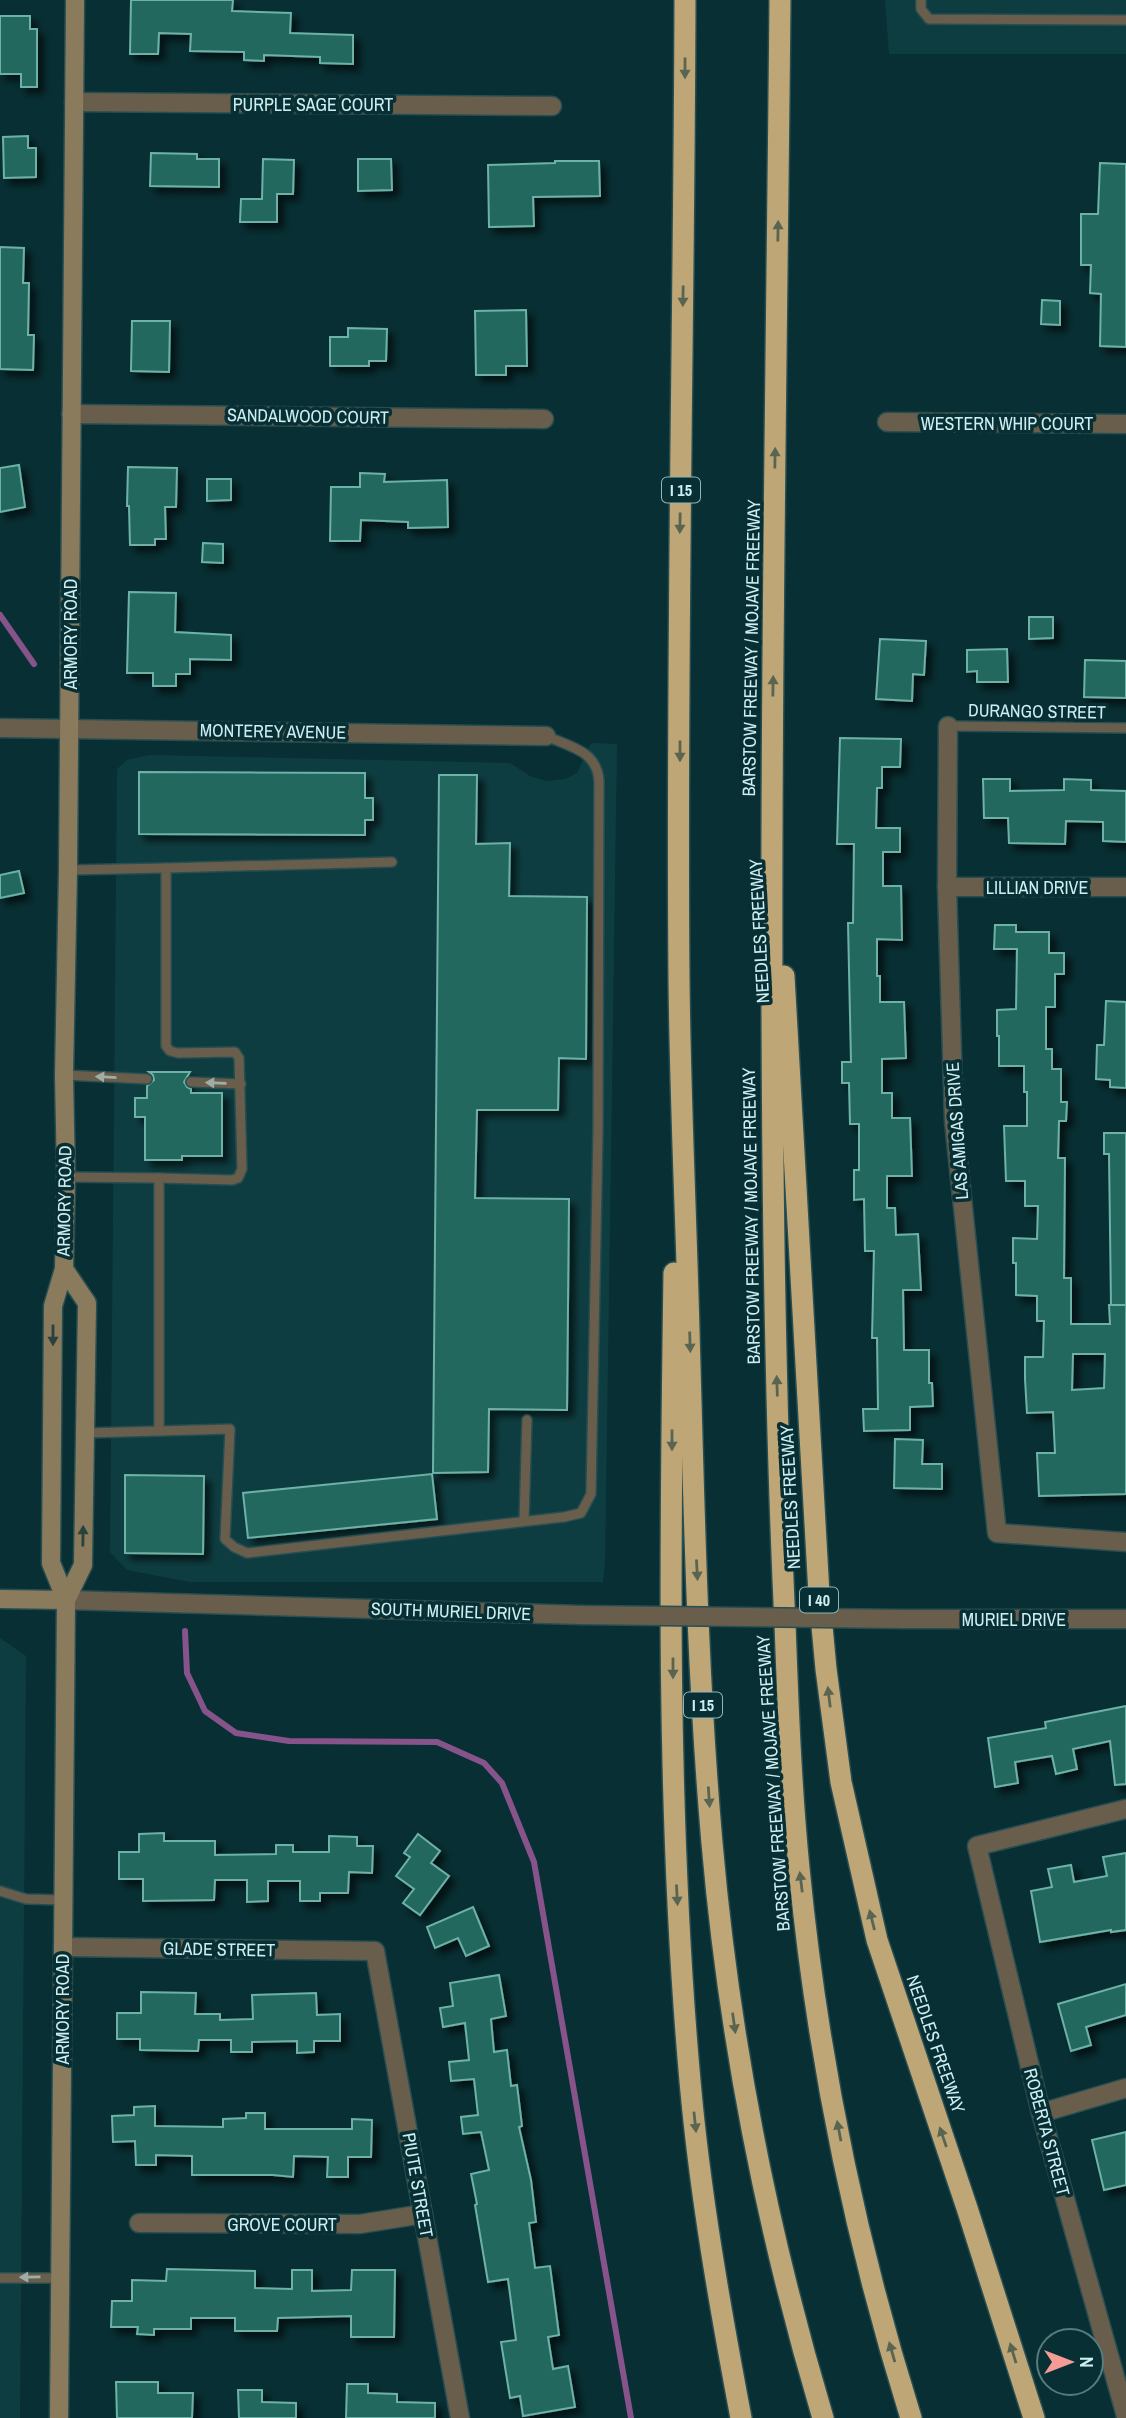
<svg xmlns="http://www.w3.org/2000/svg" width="1126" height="2418" viewBox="0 0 1126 2418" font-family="'Archivo Narrow',sans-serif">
<defs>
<filter id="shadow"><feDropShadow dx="6" dy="6" stdDeviation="3.5" flood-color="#0009"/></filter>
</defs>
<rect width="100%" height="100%" fill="#082f33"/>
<g fill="#0e3d41">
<polygon points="885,0 1126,0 1126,54 889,54"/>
<polygon points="591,743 617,744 605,1564 603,1582 190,1582 127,1570 110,1552 117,769 127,760 149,755 510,763 530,776 546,781 565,779 577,773"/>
<polygon points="0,1638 26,1656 20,2418 0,2418"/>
</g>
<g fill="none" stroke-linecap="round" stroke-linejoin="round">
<g stroke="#86548b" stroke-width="6">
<polyline points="0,615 34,664"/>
<polyline points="185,1631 187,1673 205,1711 236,1733 289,1741 437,1742 484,1763 502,1783 534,1862 631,2418"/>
</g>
</g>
<g fill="#21685f" stroke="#6db1a7" stroke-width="2" fill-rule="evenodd" filter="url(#shadow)">
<polygon points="131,0 233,0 232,11 291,13 290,33 353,35 353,64 320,63 320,57 264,55 264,61 244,60 244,52 190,51 191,34 159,33 158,54 130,54"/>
<polygon points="0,16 30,16 30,29 37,29 37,87 21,87 21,74 0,74"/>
<polygon points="28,136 28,148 36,148 36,177 4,178 3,137"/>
<polygon points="151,153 197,154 197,159 219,159 219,187 150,186"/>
<polygon points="263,159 294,160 293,194 277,194 277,222 240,222 241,199 262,199"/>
<polygon points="358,159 391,159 392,190 358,191"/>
<polygon points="555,161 599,161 600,196 533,197 534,226 489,227 488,165 555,163"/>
<polygon points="1100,163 1126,164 1126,347 1100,346 1101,294 1090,293 1091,265 1081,265 1081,214 1098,214"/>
<polygon points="0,247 24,248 23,283 29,283 28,335 34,335 33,370 0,369"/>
<polygon points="1042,300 1060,301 1060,325 1041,324"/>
<polygon points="526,310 527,366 506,366 506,375 476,375 475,311"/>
<polygon points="132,321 170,321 169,372 131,371"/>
<polygon points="348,328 387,329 386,361 369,361 369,366 330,366 330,337 348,337"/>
<polygon points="19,465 25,507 0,512 0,468"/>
<polygon points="128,467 177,468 176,507 165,507 166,539 155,539 155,545 130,545 129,506 127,506"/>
<polygon points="360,473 385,474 384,482 447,480 448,527 408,528 408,522 361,520 360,541 330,541 331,487 360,487"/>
<polygon points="207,479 231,479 231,500 207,501"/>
<polygon points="203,543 223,544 223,563 202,562"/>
<polygon points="129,592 176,593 175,632 231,635 231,660 190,659 190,674 176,674 176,686 153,686 153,673 127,673"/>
<polygon points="1029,617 1053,617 1053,638 1029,639"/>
<polygon points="880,639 926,641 924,675 913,674 912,701 876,699"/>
<polygon points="1007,649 1008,682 977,682 977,671 967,672 967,650"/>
<polygon points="1085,660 1126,661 1126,698 1084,697"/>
<polygon points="840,738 901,739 900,767 882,767 882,788 877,788 876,828 900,828 900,852 883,852 883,886 901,886 902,940 877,939 877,976 880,976 880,1002 904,1002 906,1058 882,1059 882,1093 892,1093 892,1118 910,1118 912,1176 887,1176 887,1208 895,1208 896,1235 918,1234 921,1290 903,1290 904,1350 929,1350 929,1383 932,1383 933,1406 910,1407 910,1430 864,1431 863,1409 878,1409 877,1338 872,1338 874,1251 865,1251 864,1199 854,1200 854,1170 859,1170 859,1124 850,1124 849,1083 842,1083 842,1062 851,1062 848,923 853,923 854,844 837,844"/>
<polygon points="139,772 365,773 365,798 373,798 373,820 365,820 365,835 139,834"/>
<polygon points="439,775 477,775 476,844 510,843 509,896 587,897 586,1059 559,1058 558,1110 477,1110 475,1198 569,1199 567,1410 489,1409 488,1472 433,1473"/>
<polygon points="983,779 1010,779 1010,791 1064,790 1064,779 1091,780 1091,790 1126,791 1126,842 1103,841 1103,822 1066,821 1065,844 1009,843 1008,818 984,818"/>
<polygon points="19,871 24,893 0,898 0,875"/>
<path d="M995,925H1016V932H1049V953H1064V974H1055V1007H1046V1049H1052V1069H1061V1102H1067L1066,1121H1059L1058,1158H1065L1064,1278H1071V1324H1110L1109,1305H1126V1494L1039,1496L1037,1453H1055L1053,1412L1027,1413L1025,1379V1357H1043L1044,1321H1037V1296L1016,1295V1263H1013V1238L1037,1239L1038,1206H1025V1181H1006L1004,1126H1027V1092H1024V1066H999V1036H997V1010L1016,1009L1017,949H994ZM1073,1354H1105L1104,1388L1072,1390Z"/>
<polygon points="1106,1001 1126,1002 1126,1088 1110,1087 1110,1080 1096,1079 1097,1045 1104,1045"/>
<polygon points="149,1072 190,1072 184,1082 187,1087 191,1089 191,1093 222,1093 222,1156 182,1156 182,1160 145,1160 145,1117 135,1117 135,1098 147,1098 147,1086 154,1080 153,1075"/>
<polygon points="1104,1133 1126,1133 1126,1305 1111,1305 1109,1154 1104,1154"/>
<polygon points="895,1439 923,1440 922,1464 942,1464 942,1489 894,1488"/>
<polygon points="432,1474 437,1519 248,1538 243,1493"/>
<polygon points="125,1475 204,1476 203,1554 125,1553"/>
<polygon points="1126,1706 1126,1784 1115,1785 1110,1741 1073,1749 1077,1769 1056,1774 1052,1756 1015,1762 1018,1783 995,1787 988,1738 1046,1728 1045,1722"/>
<polygon points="164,1833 164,1841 215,1841 215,1855 276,1854 276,1845 293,1845 293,1852 329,1852 329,1836 357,1837 357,1846 373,1846 372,1873 349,1872 348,1893 320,1893 320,1901 300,1901 300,1881 268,1881 268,1901 247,1902 247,1880 215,1880 214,1900 143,1901 143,1879 119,1879 119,1852 139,1852 139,1834"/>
<polygon points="418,1834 440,1851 431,1863 449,1876 420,1915 403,1903 414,1889 396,1876 410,1857 404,1853"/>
<polygon points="1126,1853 1126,1930 1111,1932 1111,1930 1040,1942 1031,1891 1052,1887 1048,1869 1071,1865 1074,1882 1107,1876 1103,1857"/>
<polygon points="473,1907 489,1946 466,1956 458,1938 435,1948 427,1927"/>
<polygon points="499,1975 506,2016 491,2019 494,2052 507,2050 511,2086 517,2085 522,2126 519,2127 531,2180 536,2222 529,2223 535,2268 550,2266 559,2335 548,2337 553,2369 568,2366 575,2407 523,2416 520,2396 510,2398 501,2342 516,2340 508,2279 488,2282 475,2205 477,2204 471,2174 489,2170 481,2132 463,2134 461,2117 478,2115 474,2079 451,2081 449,2062 469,2060 465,2023 443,2027 440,2008 453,2006 450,1983"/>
<polygon points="1126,1984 1126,2015 1086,2027 1091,2045 1071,2051 1058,2004"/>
<polygon points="141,1992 196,1993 195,2014 220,2014 220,2020 253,2019 252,1995 316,1993 317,2015 340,2014 340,2041 314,2041 314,2052 297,2053 297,2041 252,2042 252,2052 231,2052 231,2040 199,2040 198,2051 140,2050 140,2039 117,2039 117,2013 141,2013"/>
<polygon points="155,2106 155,2126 223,2127 223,2119 246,2118 246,2113 265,2113 265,2129 352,2129 352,2119 372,2120 371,2157 348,2157 348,2177 327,2177 328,2157 294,2156 293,2177 273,2175 192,2175 192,2156 156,2155 156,2165 136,2165 135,2141 113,2142 112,2116 134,2115 134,2107"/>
<polygon points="1126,2132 1126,2185 1104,2190 1092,2140"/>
<polygon points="167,2269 255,2271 255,2288 292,2289 292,2270 312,2270 312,2291 351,2290 352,2270 395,2270 394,2337 351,2337 351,2316 278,2318 277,2331 235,2331 235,2318 191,2318 191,2329 154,2329 154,2335 137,2334 138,2327 111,2327 112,2301 132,2301 132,2280 166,2281"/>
<polygon points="116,2382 158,2382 158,2393 193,2393 192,2418 117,2418"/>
<polygon points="347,2384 368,2384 368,2393 397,2394 397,2402 435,2403 435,2418 346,2418"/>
<polygon points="238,2390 262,2390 262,2402 296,2403 296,2418 239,2418"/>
</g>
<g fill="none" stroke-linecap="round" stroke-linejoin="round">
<g stroke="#284e52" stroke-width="12">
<g id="service">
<polyline points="921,0 921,9 929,19 1126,20"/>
<polyline points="948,726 1126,728"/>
<path d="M392,862L166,868V1046L170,1051L178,1053L235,1052L239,1058L242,1169L238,1178L232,1180L159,1178V1431L230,1429L225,1539L234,1547L247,1553L564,1517L581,1513L591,1494L598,1130L599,781C597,751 571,747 546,736"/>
<polyline points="68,870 166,868"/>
<polyline points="64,1075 147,1079"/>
<polyline points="191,1082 241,1084"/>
<polyline points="66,1177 159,1178"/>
<polyline points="85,1433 159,1431"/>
<polyline points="524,1521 527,1420"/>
<polyline points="0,1891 26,1899 63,1900"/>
<polyline points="0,2278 60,2278"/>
</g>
</g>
<g stroke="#284e52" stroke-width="21">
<g id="minor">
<polyline points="74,102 552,106"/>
<polyline points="71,414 544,419"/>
<polyline points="887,422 1126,424"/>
<polyline points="948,726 947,887 954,1121 997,1533 1126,1542"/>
<polyline points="0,728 546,736"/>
<polyline points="947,887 1126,887"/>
<polyline points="1126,1809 977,1846 1041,2113 1126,2416"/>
<polyline points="63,1947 375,1951 460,2418"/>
<polyline points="1041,2113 1126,2088"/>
<polyline points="139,2223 360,2224 423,2214"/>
</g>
</g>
<g stroke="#284e52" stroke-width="21">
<g id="tertiary">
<polyline points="66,1600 581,1615"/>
<polyline points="903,1619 1126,1619"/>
</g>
</g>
<g stroke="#284e52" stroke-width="21">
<g id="secondary">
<polyline points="64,1269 87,1303 83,1565 66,1600"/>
<polyline points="0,1599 66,1600"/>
<polyline points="59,2418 66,1600 51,1563 53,1306 64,1269 66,1177 64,1075 68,870 75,0"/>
</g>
</g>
<g stroke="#284e52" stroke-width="24">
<g id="motorway">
<path d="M685,0C684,326 676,651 679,977C680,1095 686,1213 689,1331C694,1502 697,1673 712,1843C729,2038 767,2231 823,2418"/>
<path d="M780,0C776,415 768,831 774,1246C776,1372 779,1498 785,1624C788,1706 791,1787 799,1868C817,2054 855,2240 911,2418"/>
<polyline points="784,976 819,1594 826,1669 841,1782 877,1940 967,2208 1034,2418"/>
<path d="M674,1273C670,1542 666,1813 690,2081C700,2194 720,2307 741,2418"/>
</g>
</g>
<use href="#service" stroke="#685e4b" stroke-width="9"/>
<use href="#minor" stroke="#685e4b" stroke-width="18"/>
<use href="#tertiary" stroke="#685e4b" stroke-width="18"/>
<use href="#secondary" stroke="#8b7b5d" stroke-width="18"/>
<use href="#motorway" stroke="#bfa676" stroke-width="21"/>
<g stroke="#284e52" stroke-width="21" stroke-linecap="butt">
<polyline id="tertiary-bridge" points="581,1615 903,1619"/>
</g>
<use href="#tertiary-bridge" stroke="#685e4b" stroke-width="18"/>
</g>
<defs><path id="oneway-solid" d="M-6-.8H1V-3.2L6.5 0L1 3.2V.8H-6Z" transform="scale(1.75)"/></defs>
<g fill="#5a6551">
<use href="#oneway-solid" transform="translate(685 68) rotate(90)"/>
<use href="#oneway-solid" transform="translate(778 231) rotate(-89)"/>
<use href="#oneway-solid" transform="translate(683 296) rotate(91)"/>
<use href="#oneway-solid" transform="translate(775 458) rotate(-89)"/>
<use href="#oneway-solid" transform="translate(680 523) rotate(91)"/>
<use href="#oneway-solid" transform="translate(773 686) rotate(-89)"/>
<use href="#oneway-solid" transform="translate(680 751) rotate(90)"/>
<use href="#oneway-solid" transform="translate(690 1342) rotate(88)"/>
<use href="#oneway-solid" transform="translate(777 1386) rotate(-92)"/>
<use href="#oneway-solid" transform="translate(672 1440) rotate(90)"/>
<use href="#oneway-solid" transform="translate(697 1570) rotate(87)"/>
<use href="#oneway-solid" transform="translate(673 1668) rotate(90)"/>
<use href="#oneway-solid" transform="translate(829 1697) rotate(-97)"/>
<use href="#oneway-solid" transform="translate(709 1797) rotate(86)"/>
<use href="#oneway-solid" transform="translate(801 1882) rotate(-97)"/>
<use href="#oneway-solid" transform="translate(677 1895) rotate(87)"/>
<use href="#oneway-solid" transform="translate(872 1920) rotate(-104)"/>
<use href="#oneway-solid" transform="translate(734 2023) rotate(82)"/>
<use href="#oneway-solid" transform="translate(695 2122) rotate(84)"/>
<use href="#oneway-solid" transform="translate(839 2131) rotate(-101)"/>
<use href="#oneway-solid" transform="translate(943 2137) rotate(-109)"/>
<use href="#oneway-solid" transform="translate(892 2352) rotate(-106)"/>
<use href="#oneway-solid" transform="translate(1013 2353) rotate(-107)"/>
</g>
<g fill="#a0ada7">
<use href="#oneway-solid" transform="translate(106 1077) rotate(-177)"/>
<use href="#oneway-solid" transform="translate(216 1083) rotate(-178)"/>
<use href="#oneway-solid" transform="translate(30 2277) rotate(179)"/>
</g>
<g fill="#29423e">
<use href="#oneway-solid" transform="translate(53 1335) rotate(90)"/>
<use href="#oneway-solid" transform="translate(83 1536) rotate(-89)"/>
</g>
<g text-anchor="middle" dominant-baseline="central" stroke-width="7" stroke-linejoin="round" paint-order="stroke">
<g fill="#082f33" stroke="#92b5b9" stroke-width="2">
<rect x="662" y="477.5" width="38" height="25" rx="5"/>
<rect x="800" y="1587.5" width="38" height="25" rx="5"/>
<rect x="684" y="1692.5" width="38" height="25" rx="5"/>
</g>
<g font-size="16" font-weight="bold" fill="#cdeef2">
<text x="681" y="490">I 15</text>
<text x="819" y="1600">I 40</text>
<text x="703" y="1705">I 15</text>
</g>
<g font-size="18" fill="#cdeef2" stroke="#082f33">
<text x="313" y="104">PURPLE SAGE COURT</text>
<text transform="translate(308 416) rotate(1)">SANDALWOOD COURT</text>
<text x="1007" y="423">WESTERN WHIP COURT</text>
<text transform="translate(70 634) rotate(-90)">ARMORY ROAD</text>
<text transform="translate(751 648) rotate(-89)">BARSTOW FREEWAY / MOJAVE FREEWAY</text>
<text transform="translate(1037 711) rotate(1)">DURANGO STREET</text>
<text transform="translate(273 731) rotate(1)">MONTEREY AVENUE</text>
<text x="1037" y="887">LILLIAN DRIVE</text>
<text transform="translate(759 931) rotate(-93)">NEEDLES FREEWAY</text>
<text transform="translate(957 1131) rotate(-94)">LAS AMIGAS DRIVE</text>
<text transform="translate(64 1201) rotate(-89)">ARMORY ROAD</text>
<text transform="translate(751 1216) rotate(-91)">BARSTOW FREEWAY / MOJAVE FREEWAY</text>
<text transform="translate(790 1497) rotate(-93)">NEEDLES FREEWAY</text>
<text transform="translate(451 1611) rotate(2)">SOUTH MURIEL DRIVE</text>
<text x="1014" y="1619">MURIEL DRIVE</text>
<text transform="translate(773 1783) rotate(-94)">BARSTOW FREEWAY / MOJAVE FREEWAY</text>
<text transform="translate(219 1949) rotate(1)">GLADE STREET</text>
<text transform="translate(62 2009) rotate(-90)">ARMORY ROAD</text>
<text transform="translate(936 2044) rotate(71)">NEEDLES FREEWAY</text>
<text transform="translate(1047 2132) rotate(75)">ROBERTA STREET</text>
<text transform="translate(418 2185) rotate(80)">PIUTE STREET</text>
<text x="282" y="2224">GROVE COURT</text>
</g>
</g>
<g transform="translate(1070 2362) rotate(90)"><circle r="33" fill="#082f33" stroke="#577b7f" stroke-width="2"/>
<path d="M0-5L12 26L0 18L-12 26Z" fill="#f59c96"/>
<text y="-10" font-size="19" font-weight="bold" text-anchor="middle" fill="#cdeef2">N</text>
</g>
</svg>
